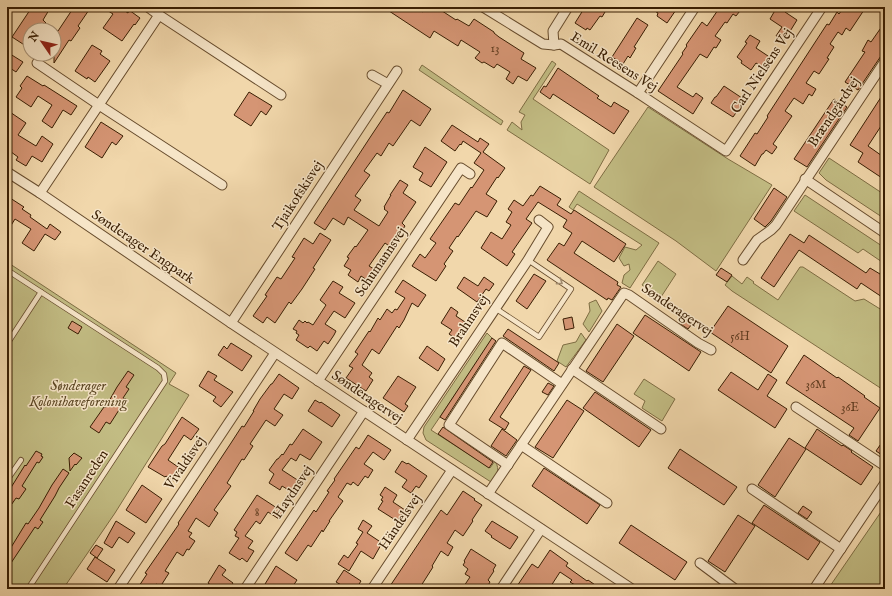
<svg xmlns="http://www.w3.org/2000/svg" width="892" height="596" viewBox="0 0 892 596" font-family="'IM FELL English',serif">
<rect width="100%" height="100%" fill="#f1d7ab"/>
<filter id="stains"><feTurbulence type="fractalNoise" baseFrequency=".005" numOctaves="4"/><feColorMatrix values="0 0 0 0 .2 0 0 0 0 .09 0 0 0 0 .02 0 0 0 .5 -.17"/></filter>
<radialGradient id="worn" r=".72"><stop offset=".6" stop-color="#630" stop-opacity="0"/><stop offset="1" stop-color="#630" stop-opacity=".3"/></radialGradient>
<g fill="#c2bc83" stroke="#7e6d43">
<polygon points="552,61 556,64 533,99 609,150 590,184 507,130 512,122 522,130 521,122 525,115 519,112"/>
<polygon points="422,65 503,121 501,125 419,70"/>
<polygon points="648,107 728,159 772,185 716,271 676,241 594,187"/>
<polygon points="829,158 885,195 885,219 826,180 819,173"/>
<polygon points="579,191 659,243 630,288 622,283 624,275 630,270 629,264 624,266 619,258 625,247 636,250 642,245 577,204 573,210 569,207"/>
<polygon points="805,195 885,248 885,264 863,249 858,253 794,211"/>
<polygon points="658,261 676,274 661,297 642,285"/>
<polygon points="7,262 176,373 169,384 189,395 115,513 63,589 7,589"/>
<polygon points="800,267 803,267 855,301 864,299 885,312 885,391 732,291 725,285 732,276 742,284 747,277 754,282 753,283 778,300"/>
<polygon points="596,300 602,311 589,332 583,324 590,311 589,303"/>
<path d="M487,333L493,339L431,430L490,468L495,461C501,471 496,474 491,482L426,440L423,433L424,427Z"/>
<polygon points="581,333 586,340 566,367 557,361 563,345 576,342"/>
<polygon points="644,379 675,399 662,421 642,408 645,401 634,394"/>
<polygon points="885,506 885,589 828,589"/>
</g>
<g fill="#d59574" stroke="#391e03">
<polygon points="32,7 44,7 49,10 43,20 46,23 41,30 30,30 30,40 26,46 12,37"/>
<polygon points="74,7 91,7 78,26 80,28 71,41 69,40 54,63 54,28 58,31"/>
<polygon points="102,7 119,7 128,13 129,10 140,18 135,25 134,24 122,41 103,28 113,14"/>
<polygon points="383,7 416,7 423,12 426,7 436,7 456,20 457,19 469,26 474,19 494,32 494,33 499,37 524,53 521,59 536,68 527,81 518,76 513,84 506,79 510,72 497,64 494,68 484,62 482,63 475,58 480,52 461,40 458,46 434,31 430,38"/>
<polygon points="585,7 608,7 602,17 600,16 590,30 587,28 586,30 575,23"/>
<polygon points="648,7 678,7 667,23 657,16 658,13"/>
<polygon points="720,7 743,7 736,16 733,14 727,23 725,22 715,36 721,40 716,48 714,47 707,58 700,54 677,87 693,97 696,93 703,98 693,114 658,91 683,54 682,53 687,46 686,45 702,22 707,26"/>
<polygon points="777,7 788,7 785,12 797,20 784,41 776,36 782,27 770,19"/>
<polygon points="844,7 859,7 864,10 850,31 846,28 842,35 838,32 830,44 834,47 827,58 829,59 819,74 814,71 806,83 816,89 812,96 809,94 803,104 794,98 785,111 792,116 773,144 777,147 772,154 766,150 763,154 762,154 755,166 740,156 755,133 757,134 768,117 767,116 827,24 829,25 837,12 839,14"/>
<polygon points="637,18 648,25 634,47 636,48 630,58 628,56 623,64 612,57"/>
<polygon points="885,22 885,50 858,90 845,82 865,52 862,51 868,40 871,42"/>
<polygon points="750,35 760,41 756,48 771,58 764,68 756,63 751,70 741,63 742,61 737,57 747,43 745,42"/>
<polygon points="92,45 102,51 100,54 110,61 95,82 88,77 87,79 75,71"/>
<polygon points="7,52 23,62 16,72 7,66"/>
<polygon points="558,68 599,96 597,98 611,107 614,102 629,111 614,134 553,94 550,99 540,92 544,86 546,87"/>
<polygon points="27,76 43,86 44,85 77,106 71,115 63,110 52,128 42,121 52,105 38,96 31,107 16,97 22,88 20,86"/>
<polygon points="724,86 745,100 733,117 711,103 715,97 716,97"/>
<polygon points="403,90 431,109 420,126 411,120 393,146 389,143 381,156 377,153 364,171 370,175 355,196 361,200 354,210 379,226 388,212 384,209 385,208 384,207 391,195 390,195 400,180 408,185 403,193 416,202 402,223 405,226 400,234 401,235 392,248 385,243 369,266 377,271 370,282 361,276 358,282 348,275 351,270 344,266 349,258 347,257 355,246 356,247 368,230 348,217 344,225 333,218 325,230 314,223 371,136 387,112 389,113"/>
<polygon points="885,91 885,120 868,146 885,158 885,180 858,162 863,153 850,145"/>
<polygon points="249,92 272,106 266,115 261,111 251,126 234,115"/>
<polygon points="834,99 847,107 807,167 794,159"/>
<polygon points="7,110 26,123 18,135 36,146 42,136 53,144 42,162 32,156 26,166 16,160 18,157 7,149"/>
<polygon points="101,122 123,136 116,145 112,142 102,158 85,147"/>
<polygon points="452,125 478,142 480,138 489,144 483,152 505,168 498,178 497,177 486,194 497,201 487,217 476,211 458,237 457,236 449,248 453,251 444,264 446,266 436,281 412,266 420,254 425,258 436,243 430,239 455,203 459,205 471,187 472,188 484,170 474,163 481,153 463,141 461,145 460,144 455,151 441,141"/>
<polygon points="425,147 447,162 431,187 419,180 423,173 413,167"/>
<polygon points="540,186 561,199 557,205 571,214 574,210 626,244 614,262 582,241 574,253 618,282 617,285 621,287 612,300 608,298 607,300 547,260 559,243 564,246 572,233 563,227 567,220 538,202 526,219 532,223 512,252 515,254 507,266 481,248 491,232 502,239 511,225 506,222 512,212 508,209 514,200 523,206 531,195 533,196"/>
<polygon points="774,188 787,197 771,221 765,227 754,219"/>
<polygon points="7,196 24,207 22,209 31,215 30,217 47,229 50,224 61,232 55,240 45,234 34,251 22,243 31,229 15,219 7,232"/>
<polygon points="320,233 331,240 313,268 315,269 302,289 291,304 289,302 275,323 267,317 263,323 253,316 267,296 265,295 277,277 281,279 295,258 292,257 304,238 313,244"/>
<polygon points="790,234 804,243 809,235 866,273 870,268 885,277 885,299 861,283 857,289 799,250 774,287 761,278"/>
<polygon points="721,268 732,275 727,282 716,275"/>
<polygon points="534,274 546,281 527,309 516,301"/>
<polygon points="464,277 478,286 484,277 494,284 489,291 486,289 477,302 457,288"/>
<polygon points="403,280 426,295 418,307 412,303 404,320 399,328 397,326 379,354 372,349 362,365 372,373 369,377 373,380 366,391 346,378 353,368 349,366 358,354 355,352 369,331 370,332 378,318 380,320 387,309 392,313 395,309 397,310 405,298 395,292"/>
<polygon points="333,281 343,287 339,293 355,303 345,318 334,311 325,324 336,331 334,335 328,344 324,341 317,351 310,346 308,348 296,340 299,335 296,333 297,331 293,329 299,320 303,323 305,321 307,323 308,322 313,325 326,305 320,300"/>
<polygon points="728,306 788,346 771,373 710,332"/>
<polygon points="451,307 458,312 456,316 468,324 458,340 449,334 452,330 441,323"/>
<polygon points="645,315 701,352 689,371 633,333"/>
<polygon points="572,317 574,328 565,330 563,319"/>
<polygon points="683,317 692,324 688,329 679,323"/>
<polygon points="72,321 82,327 78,334 68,328"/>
<polygon points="617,324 634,336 603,382 586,371"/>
<polygon points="508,329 559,363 554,371 503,336"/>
<polygon points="492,338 496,341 445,420 440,417"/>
<polygon points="231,343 252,356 242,371 218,355 224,346 227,349"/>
<polygon points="427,346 445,359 438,371 419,358"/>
<polygon points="804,355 837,378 838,377 848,384 865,396 864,397 880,408 858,441 849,435 854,428 786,383"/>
<polygon points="524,366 531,370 500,417 509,423 505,430 489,420"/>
<polygon points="128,371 134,375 126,387 129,389 123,398 126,399 110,424 106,422 99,433 90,427 104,407 105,408 117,387"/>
<polygon points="208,371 217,376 214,380 233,392 221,407 213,401 216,397 199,386"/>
<polygon points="731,372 758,390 768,374 777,380 767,396 787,409 775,428 718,390"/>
<polygon points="279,374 299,388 292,399 284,394 274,409 283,415 275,426 266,420 250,444 253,446 244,460 242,459 227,483 231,486 214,510 218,513 209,527 196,518 188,531 192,533 189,537 195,541 189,550 187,549 183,556 177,552 165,571 169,573 162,584 160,586 156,584 153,589 137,589 147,574 145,573 179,524 178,523 231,443 242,426 244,427 254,411 253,411 260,399 271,384 272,384"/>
<polygon points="398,376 416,387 405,404 408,406 404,412 383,398"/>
<polygon points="548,383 554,386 548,395 542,392"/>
<polygon points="595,392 651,430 639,447 583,408"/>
<polygon points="315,400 320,403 321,402 340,415 332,427 308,411"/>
<polygon points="567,400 584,411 553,458 535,447"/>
<polygon points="182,417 199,429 191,440 184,435 168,460 181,469 174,481 166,476 165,477 148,467 162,446 165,444"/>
<polygon points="443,427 493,462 489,468 438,434"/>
<polygon points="303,429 322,442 310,460 300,454 296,461 291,458 282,470 299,481 292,492 282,486 280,490 269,483 274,474 269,470 277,459 278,459 282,454 283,455 290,444 292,445"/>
<polygon points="502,429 517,440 506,456 491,446"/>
<polygon points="817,429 842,446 843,445 852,451 851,452 873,467 861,485 805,448"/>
<polygon points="368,435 391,450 384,460 373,452 364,464 373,470 368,478 365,476 358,486 353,482 351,485 347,483 338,497 343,501 329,521 330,521 323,532 322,530 311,547 308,545 297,561 285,553 314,510 316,512 329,492 327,491 335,480 334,479 356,447 359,449"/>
<polygon points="789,438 806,449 775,497 758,485"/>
<polygon points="885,438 885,457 876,451"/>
<polygon points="680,449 737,487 724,505 668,468"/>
<polygon points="36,451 42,454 41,456 43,457 39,463 37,462 22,486 26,489 19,499 16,498 7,511 7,494 25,465 26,466"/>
<polygon points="74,453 82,458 76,465 75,464 70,471 69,458"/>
<polygon points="402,461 407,464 408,463 427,476 419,488 416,486 411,493 402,487 407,480 395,472"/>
<polygon points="544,468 600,505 587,524 532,486"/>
<polygon points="63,469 69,473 59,488 55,496 40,520 43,522 38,529 35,527 7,569 7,554 26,523 28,524 39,508 52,485"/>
<polygon points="142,485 162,499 146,523 126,510"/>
<polygon points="385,487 397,495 393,502 405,510 397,521 378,509 383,501 381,500 383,497 380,495"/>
<polygon points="463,491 475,499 474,500 482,505 472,520 473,521 463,536 455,530 447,543 453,547 448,556 441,551 432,566 433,567 419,589 388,589 441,510 447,515"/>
<polygon points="257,495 283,512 279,519 268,512 260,524 256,521 245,536 253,541 248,548 254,551 247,562 242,558 240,560 229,553 239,538 235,536 237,532 234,530"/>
<polygon points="764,505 820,542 808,560 752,523"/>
<polygon points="803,506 812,512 807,519 798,513"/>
<polygon points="738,515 755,526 725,572 708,561"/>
<polygon points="363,520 372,526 367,533 382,543 373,559 361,551 349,571 338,564 344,555 348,558 358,544 356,543 363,532 358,529"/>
<polygon points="116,521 135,533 128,543 119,537 112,548 104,543"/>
<polygon points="492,521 518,537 510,549 491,537 492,536 485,531"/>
<polygon points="631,525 687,562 675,580 619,543"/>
<polygon points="96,545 103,549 97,558 90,553"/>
<polygon points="471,549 496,565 493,570 494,571 488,580 490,582 486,589 462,589 470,577 465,574 468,569 463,565 465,562 464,561"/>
<polygon points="550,550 568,563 566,566 587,581 588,580 601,589 572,589 575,585 570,582 572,580 560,572 549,589 515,589 532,564 538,568"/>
<polygon points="95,557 115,570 107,582 87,569"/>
<polygon points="219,565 226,570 222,575 233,583 229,589 216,589 208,583"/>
<polygon points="276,566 297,580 291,589 262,589"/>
<polygon points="344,570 361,581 356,589 342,589 343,586 336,582"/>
</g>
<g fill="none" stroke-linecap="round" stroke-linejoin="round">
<g stroke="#674c2d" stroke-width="6">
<g id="service">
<polyline points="7,270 158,368 164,374 165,381 28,589"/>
<polyline points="495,308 539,337 571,289 528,260"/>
<polyline points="7,344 41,292"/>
<polyline points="7,480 21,460"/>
</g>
</g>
<g stroke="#674c2d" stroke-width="11">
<g id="minor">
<polyline points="483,7 543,44 554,45 561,44 638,93 653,103 726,151 822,7"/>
<polyline points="159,15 281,95"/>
<polyline points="554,45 553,31 568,7"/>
<polyline points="37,63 99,105 222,185"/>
<polyline points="372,75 388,84"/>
<polyline points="638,93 695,7"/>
<polyline points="7,172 40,193 231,323 632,589"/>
<polyline points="805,179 885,233"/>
<polyline points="40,193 159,15 148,7"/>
<polyline points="743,260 757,240 771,230 776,225 885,61"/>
<polyline points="231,323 397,71"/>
<polyline points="572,369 661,429"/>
<polyline points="318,381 461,168 470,174"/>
<polyline points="796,407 885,466"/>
<polyline points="407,440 528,260 548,227 539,220"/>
<polyline points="521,445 607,503"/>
<polyline points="508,465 449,425 502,343 562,384"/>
<polyline points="752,489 841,549"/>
<polyline points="488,494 624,293 629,295 698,343 711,350"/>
<polyline points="700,563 735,589"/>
<polyline points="118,589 275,353"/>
<polyline points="245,589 364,411"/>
<polyline points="372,589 452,470"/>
<polyline points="501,589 541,529"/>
<polyline points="814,589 885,483"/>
</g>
</g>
<use href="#service" stroke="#f6e5c8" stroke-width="4.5"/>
<use href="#minor" stroke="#f6e5c8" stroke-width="9"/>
</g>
<defs><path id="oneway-chevron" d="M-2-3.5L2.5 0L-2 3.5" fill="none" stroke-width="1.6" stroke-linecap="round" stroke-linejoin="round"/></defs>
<use stroke="#a18b6f" href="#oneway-chevron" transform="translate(560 282) rotate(34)"/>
<g text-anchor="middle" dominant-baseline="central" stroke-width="3" stroke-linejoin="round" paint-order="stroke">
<g font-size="12" fill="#603c1f">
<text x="495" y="48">13</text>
<text x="740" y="336">56H</text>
<text x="816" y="384">36M</text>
<text x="850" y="407">36E</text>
<text x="257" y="512">8</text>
</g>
<g font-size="14" fill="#391e03" stroke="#f6e5c8">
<text transform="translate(614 62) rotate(32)">Emil Reesens Vej</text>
<text transform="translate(762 71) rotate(-56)">Carl Nielsens Vej</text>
<text transform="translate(834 112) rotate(-56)">Brændgårdvej</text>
<text transform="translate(298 196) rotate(-57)">Tjaikofskisvej</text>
<text transform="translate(143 247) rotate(34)">Sønderager Engpark</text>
<text transform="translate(381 262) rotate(-56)">Schumannsvej</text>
<text transform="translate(677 310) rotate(34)">Sønderagervej</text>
<text transform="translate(469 321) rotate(-56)">Brahmsvej</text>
<text transform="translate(367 397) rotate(34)">Sønderagervej</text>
<text transform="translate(185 463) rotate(-56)">Vivaldisvej</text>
<text transform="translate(87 479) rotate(-57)">Fasanreden</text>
<text transform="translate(293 492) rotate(-56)">Haydnsvej</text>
<text transform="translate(400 522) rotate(-56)">Händelsvej</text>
</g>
<g font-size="14" font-style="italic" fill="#5b4623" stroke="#f6e5c8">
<text x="78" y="386">Sønderager<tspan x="78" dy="16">Kolonihaveforening</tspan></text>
</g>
</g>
<rect width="892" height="596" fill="none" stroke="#f1d7ab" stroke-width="24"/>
<rect x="8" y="8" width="876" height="580" fill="none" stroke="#391e03" stroke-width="2"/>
<rect x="12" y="12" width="868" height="572" fill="none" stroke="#391e03"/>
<g transform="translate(42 42) rotate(304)"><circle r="19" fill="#f6e5c8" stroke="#aa9579"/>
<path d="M0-3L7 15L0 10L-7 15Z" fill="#8f2418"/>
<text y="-6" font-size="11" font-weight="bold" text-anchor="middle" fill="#391e03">N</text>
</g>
<rect width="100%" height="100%" filter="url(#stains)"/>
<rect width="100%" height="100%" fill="url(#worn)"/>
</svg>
